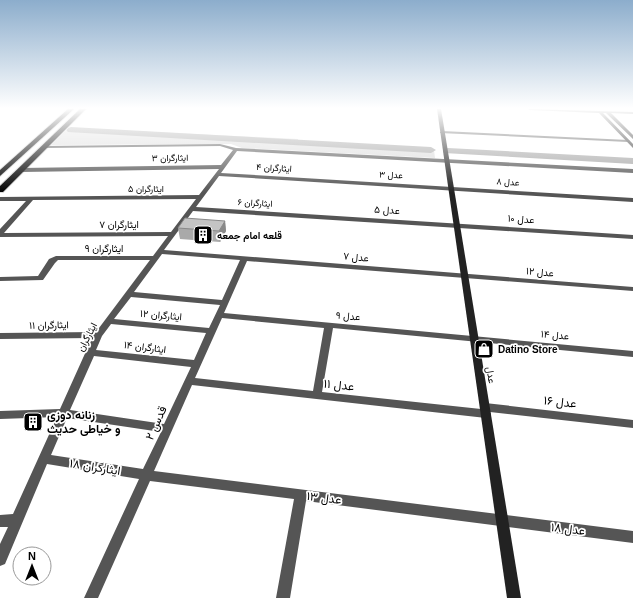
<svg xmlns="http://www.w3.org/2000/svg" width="633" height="598" viewBox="0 0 633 598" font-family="Arial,Vazirmatn,sans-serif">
<rect width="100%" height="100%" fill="#fff"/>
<polygon fill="#dcdcdc" points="113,130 298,139 298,141 434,150 435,158 242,148 231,144 50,145 64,131 109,133"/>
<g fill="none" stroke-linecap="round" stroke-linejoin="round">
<g fill="#a3a3a3" fill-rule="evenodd">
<polygon points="71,127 431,147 436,150 431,153 68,132 66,130 68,128"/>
<polygon points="448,148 633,158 633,164 444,153 443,151 444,149"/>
</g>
<g stroke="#dbdbdb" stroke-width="2">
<g id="primary">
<polygon points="68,109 74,109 0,176 0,170"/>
<polygon points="80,109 86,109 3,192 0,192 0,186"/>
</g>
</g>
<g fill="#555" fill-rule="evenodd">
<polygon points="442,131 628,140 630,141 628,142 440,133 440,132"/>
<path d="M220,144L236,148L633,169V173L237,151L221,173L633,198V202L219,176L196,207L633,235V239L193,211L164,250L633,287V291L247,261L224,313L633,351V357L333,328L322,392L481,409L480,407L481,404L485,403L633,420V428L490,412L491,414L490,417L486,418L192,385L154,471L633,531V543L306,501L290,598H276L294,499L150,481L98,598H84L139,479L47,464L5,564L0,566V544L8,527H0V515L13,514L57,417L0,419V411L60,409L92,338L0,339V333L96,332L150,260H58L55,263L43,280L0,281V277L38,276L49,259L56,256H153L168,236L0,237V229L26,201H0V197L199,195L219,169L21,172L18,170L21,168L221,165L233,150L220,146L44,148L42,147L44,146ZM196,199L171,232L4,233L33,200ZM162,254L240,260L222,300L134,292ZM131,297L220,305L209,328L114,319ZM222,318L324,328L313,391L195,378ZM111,324L206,333L194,360L96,350L102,336ZM94,356L191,367L164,424L70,410ZM67,418L161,432L143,469L51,455Z"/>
</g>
<g fill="#222" fill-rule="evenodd">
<polygon points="437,109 441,109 521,598 507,598"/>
<polygon points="528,109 633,112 633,114 611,113 633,135 633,139 606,113 603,113 633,144 633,148 599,113 530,110"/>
</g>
<use href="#primary" fill="#000" fill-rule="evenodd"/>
</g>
<polygon fill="#a9a9a9" points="225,221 226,231 220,242 180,239 178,228"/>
<polygon fill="#898989" points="225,221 226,231 220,242 219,231"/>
<polygon fill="#c4c4c4" stroke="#898989" points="185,218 225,221 219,231 178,228"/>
<linearGradient id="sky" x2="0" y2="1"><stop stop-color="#8cadcc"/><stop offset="0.56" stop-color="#fff"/><stop offset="1" stop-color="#fff" stop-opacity="0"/></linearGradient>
<rect width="633" height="193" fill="url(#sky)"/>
<defs>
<g id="building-square" transform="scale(1)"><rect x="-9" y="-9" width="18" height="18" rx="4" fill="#000" stroke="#fff"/><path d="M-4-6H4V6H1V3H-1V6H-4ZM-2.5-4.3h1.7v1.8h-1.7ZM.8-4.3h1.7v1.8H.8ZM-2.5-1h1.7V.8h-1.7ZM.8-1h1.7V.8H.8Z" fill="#fff"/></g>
<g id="shop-square" transform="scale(1)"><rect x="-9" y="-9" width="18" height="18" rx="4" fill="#000" stroke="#fff"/><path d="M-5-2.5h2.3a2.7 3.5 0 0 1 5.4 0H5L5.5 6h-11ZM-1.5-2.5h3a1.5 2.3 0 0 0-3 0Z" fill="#fff"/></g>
</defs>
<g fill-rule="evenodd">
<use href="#building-square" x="203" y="235"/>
<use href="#shop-square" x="484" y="349"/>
<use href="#building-square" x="33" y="422"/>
</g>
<g text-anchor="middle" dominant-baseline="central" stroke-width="3.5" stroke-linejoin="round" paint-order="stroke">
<g font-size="9" fill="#000" stroke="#fff">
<text transform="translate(170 158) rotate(-1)">ایثارگران ۳</text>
<text transform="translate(274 168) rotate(3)">ایثارگران ۴</text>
<text transform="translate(391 175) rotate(3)">عدل ۳</text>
<text transform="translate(508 182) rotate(4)">عدل ۸</text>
<text x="146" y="189">ایثارگران ۵</text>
<text transform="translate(255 203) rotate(3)">ایثارگران ۶</text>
</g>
<g font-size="10" fill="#000" stroke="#fff">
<text transform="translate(387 210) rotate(3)">عدل ۵</text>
<text transform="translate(521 219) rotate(4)">عدل ۱۰</text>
<text x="119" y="224">ایثارگران ۷</text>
<text x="104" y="248">ایثارگران ۹</text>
<text transform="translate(356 257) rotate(5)">عدل ۷</text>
<text transform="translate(540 272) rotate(5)">عدل ۱۲</text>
<text transform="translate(161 315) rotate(5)">ایثارگران ۱۲</text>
<text transform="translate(348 316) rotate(5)">عدل ۹</text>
<text transform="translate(49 325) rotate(-1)">ایثارگران ۱۱</text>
<text transform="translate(555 335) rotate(5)">عدل ۱۴</text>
<text transform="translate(87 337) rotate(-62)">ایثارگران</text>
<text transform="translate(145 347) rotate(7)">ایثارگران ۱۴</text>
<text transform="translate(491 375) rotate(81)">عدل</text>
</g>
<g font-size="10" font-weight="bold" fill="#000" stroke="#fff" text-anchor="start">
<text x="217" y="235">قلعه امام جمعه</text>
<text x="498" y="349">Datino Store</text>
</g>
<g font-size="12" fill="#000" stroke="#fff">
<text transform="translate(339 385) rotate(6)">عدل ۱۱</text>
<text transform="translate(560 402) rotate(6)">عدل ۱۶</text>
<text transform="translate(156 423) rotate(-66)">قدس ۲</text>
<text transform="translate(95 467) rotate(9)">ایثارگران ۱۸</text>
<text transform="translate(324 498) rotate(7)">عدل ۱۳</text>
<text transform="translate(568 529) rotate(7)">عدل ۱۸</text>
</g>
<g font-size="12" font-weight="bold" fill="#000" stroke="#fff" text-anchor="start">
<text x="47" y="415">زنانه دوزی<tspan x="47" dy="14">و خیاطی حدیث</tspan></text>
</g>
</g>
<g transform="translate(32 566)"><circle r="19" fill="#ffffff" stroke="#999999"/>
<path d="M0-3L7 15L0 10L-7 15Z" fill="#000000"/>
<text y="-6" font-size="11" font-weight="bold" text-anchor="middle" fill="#000000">N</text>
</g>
</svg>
